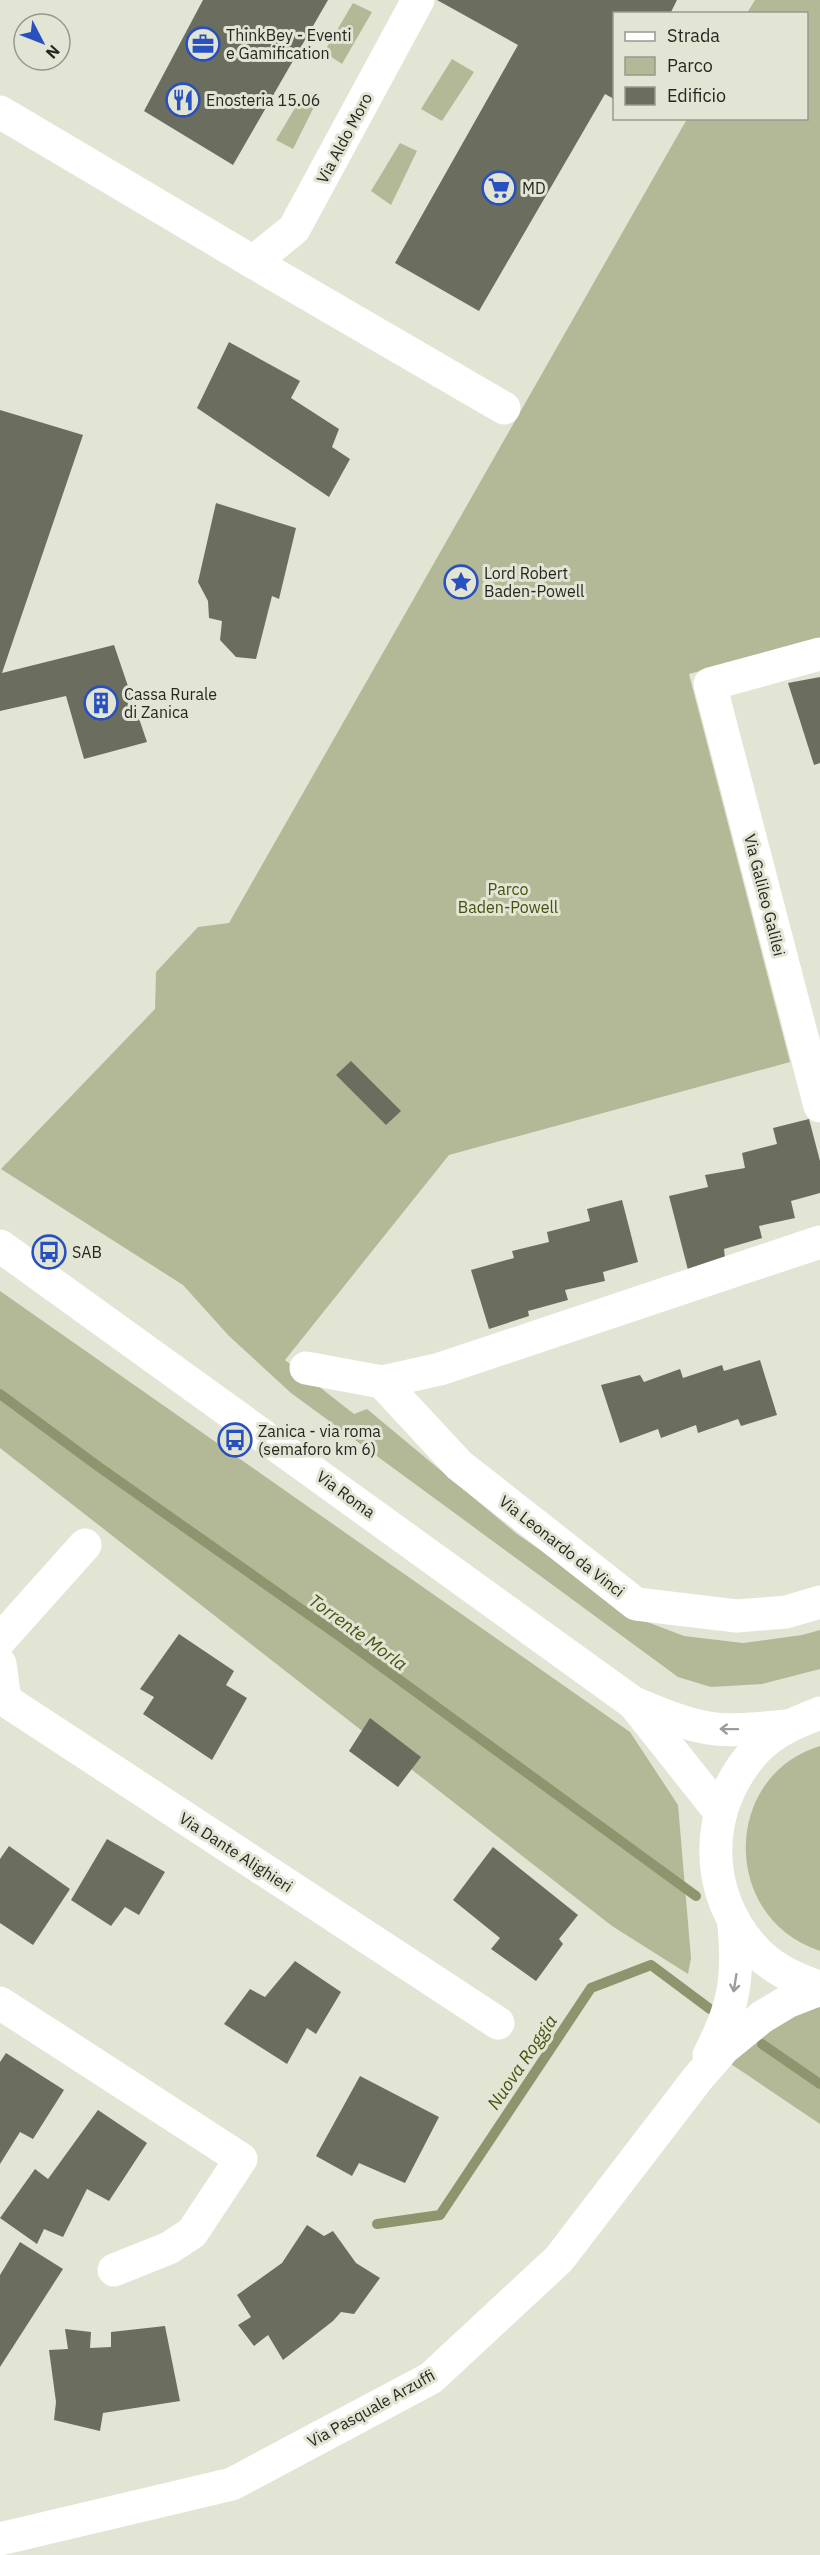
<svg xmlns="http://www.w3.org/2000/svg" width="820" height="2555" viewBox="0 0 820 2555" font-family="'IBM Plex Sans',sans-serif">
<rect width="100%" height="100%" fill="#e2e5d4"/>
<g fill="#b3b897">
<polygon points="755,0 820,0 820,638 689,674 790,1062 449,1155 285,1360 354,1414 367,1409 517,1534 642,1620 684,1636 743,1643 802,1635 820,1630 820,1669 762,1684 711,1687 678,1677 291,1393 229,1336 183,1285 1,1169 155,1009 156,972 198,927 229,923 687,119 806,118 806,14 747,13"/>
<polygon points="353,3 372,12 342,64 324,52"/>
<polygon points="452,59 474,72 442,121 421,109"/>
<polygon points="305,91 319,97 293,149 276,140"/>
<polygon points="400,143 417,151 391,205 371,191"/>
<polygon points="0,1291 630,1732 678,1805 691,1958 688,1974 612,1926 0,1448"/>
<path d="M820,1746V1951C721,1919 721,1776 820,1746Z"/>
<polygon points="820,2007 820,2124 731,2064 770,2014"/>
</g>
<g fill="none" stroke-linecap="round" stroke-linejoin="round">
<g stroke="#8e946d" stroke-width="10">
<polyline points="0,1394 99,1467 342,1638 696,1896"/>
<polyline points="762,2044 820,2084"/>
<polyline points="377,2224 440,2215 591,1988 651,1965 710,2009"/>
</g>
</g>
<g fill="#6b6d5e">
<polygon points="203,0 328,0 233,165 144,111"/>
<polygon points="437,0 677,0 670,14 614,14 614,99 605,94 479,311 395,263 518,45"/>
<polygon points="229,342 300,381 291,398 339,429 332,447 350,459 329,497 197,408"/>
<polygon points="0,410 83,435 2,673 114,645 147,742 84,759 66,696 0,711"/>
<polygon points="216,503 296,528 279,599 272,596 256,659 236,657 220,640 222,621 209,618 208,601 198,582"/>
<polygon points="820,677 820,763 814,765 788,683"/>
<polygon points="351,1061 401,1111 386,1125 336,1075"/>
<polygon points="809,1119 820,1161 820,1193 791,1201 795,1218 759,1226 762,1238 724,1249 725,1258 688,1270 669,1196 708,1187 705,1175 745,1168 742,1153 777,1144 773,1128"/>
<polygon points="622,1200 638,1262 603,1272 605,1281 565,1290 568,1300 528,1311 529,1316 489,1329 471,1270 514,1258 512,1251 549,1242 547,1232 590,1221 587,1209"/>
<polygon points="760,1360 777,1415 741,1426 738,1419 698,1433 696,1425 661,1438 658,1429 620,1443 601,1385 640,1375 644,1382 680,1369 683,1378 722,1365 724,1371"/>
<polygon points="179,1634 234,1671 226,1685 247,1698 212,1760 143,1714 154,1697 140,1689"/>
<polygon points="370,1718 421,1757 398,1787 349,1751"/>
<polygon points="107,1839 165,1872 139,1915 125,1907 111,1926 71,1900"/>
<polygon points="9,1846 70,1889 33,1945 0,1923 0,1859"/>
<polygon points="493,1847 578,1915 559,1939 563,1944 536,1981 491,1949 500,1938 453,1900"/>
<polygon points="295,1961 341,1992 316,2034 307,2028 287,2064 224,2024 250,1989 265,1997"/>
<polygon points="6,2053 64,2090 33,2139 20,2132 0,2164 0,2062"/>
<polygon points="360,2076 439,2117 405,2183 359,2163 352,2176 316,2156"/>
<polygon points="98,2110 147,2143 109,2201 87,2189 63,2237 44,2229 37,2244 0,2218 35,2169 48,2179"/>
<polygon points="307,2225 324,2236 333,2231 356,2263 380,2278 354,2314 341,2312 333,2321 283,2360 268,2335 254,2346 238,2325 251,2317 237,2295 282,2263"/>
<polygon points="20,2242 63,2269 0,2367 0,2275"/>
<polygon points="165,2326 180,2401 103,2413 100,2431 54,2420 56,2402 49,2350 68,2349 65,2329 91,2332 90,2348 111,2347 111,2332"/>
</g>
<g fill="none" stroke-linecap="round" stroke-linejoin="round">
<g stroke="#fff" stroke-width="33">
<polyline points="0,112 253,262 294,229 418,0"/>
<polyline points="253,262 504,408"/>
<polyline points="820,654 710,684 820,1106"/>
<polyline points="306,1368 382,1382 459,1465 636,1604 737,1616 786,1612 820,1602"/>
<polyline points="382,1382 440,1369 820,1242"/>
<polyline points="0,1640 85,1545"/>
<polyline points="0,1664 5,1700 498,2023"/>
<polyline points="0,2003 241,2159 192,2233 169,2248 114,2270"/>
</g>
<g stroke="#fff" stroke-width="33">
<path d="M0,1246L632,1702C656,1712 681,1723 708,1728C733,1732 761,1728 787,1726"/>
<polyline points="635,1705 720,1812"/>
<path d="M820,1713C797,1722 774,1731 757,1749C702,1807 702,1895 757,1952C774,1970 797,1979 820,1988"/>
<path d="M709,2055C734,2007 739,1979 734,1925"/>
<polyline points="0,2539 232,2484 431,2378 559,2259 698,2078 724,2048 762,2017 787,2002 820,1989"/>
</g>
</g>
<defs><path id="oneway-shaft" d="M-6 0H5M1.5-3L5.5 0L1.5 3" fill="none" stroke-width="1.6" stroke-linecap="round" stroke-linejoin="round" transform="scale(1.5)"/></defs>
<g stroke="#9d9e9b">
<use href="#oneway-shaft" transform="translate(729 1729) rotate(-179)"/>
<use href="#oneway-shaft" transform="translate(735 1983) rotate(99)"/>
</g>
<defs>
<g id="office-ring" transform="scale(1.725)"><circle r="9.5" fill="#e2e5d4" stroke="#2850be" stroke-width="1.5"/><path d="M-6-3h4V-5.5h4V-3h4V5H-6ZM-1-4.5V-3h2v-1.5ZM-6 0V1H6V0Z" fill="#2850be"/></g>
<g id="restaurant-ring" transform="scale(1.725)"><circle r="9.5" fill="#e2e5d4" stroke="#2850be" stroke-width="1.5"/><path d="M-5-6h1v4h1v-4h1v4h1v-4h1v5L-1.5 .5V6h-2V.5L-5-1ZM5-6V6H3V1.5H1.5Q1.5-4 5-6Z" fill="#2850be"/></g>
<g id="supermarket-ring" transform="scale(1.725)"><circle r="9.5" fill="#e2e5d4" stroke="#2850be" stroke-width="1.5"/><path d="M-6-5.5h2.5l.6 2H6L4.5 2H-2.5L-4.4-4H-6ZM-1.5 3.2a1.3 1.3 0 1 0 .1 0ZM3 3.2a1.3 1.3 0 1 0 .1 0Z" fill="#2850be"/></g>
<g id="sight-ring" transform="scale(1.725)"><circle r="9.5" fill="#e2e5d4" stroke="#2850be" stroke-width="1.5"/><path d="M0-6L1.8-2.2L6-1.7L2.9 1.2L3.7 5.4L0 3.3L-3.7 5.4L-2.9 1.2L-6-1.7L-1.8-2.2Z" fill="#2850be"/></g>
<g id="building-ring" transform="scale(1.725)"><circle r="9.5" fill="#e2e5d4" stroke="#2850be" stroke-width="1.5"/><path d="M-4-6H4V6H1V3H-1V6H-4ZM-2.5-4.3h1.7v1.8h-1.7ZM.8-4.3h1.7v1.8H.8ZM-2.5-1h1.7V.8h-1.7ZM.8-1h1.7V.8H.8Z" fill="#2850be"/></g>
<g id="bus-ring" transform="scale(1.725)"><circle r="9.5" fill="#e2e5d4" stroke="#2850be" stroke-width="1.5"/><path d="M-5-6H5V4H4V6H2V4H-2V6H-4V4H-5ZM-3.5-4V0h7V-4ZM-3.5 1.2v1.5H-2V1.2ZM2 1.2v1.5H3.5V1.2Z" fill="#2850be"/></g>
</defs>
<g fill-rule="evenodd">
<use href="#office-ring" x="203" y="44"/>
<use href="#restaurant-ring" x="183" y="100"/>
<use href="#supermarket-ring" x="499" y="188"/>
<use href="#sight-ring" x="461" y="582"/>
<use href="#building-ring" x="101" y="703"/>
<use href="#bus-ring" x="49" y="1252"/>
<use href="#bus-ring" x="235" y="1440"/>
</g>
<g text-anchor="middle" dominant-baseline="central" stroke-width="6" stroke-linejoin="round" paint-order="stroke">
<g font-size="16" fill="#262721" stroke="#e2e5d4" text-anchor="start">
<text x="226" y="35">ThinkBey - Eventi<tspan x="226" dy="18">e Gamification</tspan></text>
<text x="206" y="100">Enosteria 15.06</text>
<text x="522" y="188">MD</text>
<text x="484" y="573">Lord Robert<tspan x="484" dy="18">Baden-Powell</tspan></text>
<text x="124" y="694">Cassa Rurale<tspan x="124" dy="18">di Zanica</tspan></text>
<text x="72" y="1252">SAB</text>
<text x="258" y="1431">Zanica - via roma<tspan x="258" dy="18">(semaforo km 6)</tspan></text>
</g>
<g font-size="16" fill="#262721" stroke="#e2e5d4">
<text transform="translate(344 138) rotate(-62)">Via Aldo Moro</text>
<text transform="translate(765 895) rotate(76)">Via Galileo Galilei</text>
<text transform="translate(346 1494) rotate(36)">Via Roma</text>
<text transform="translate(562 1546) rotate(38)">Via Leonardo da Vinci</text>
<text transform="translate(236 1852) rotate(33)">Via Dante Alighieri</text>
<text transform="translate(371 2408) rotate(-29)">Via Pasquale Arzuffi</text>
</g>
<g font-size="16" fill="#494f0d" stroke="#e2e5d4">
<text x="508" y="889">Parco<tspan x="508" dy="18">Baden-Powell</tspan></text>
</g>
<g font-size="18" font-style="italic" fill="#4a500f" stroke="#e2e5d4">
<text transform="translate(358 1632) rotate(36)">Torrente Morla</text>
<text transform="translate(522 2062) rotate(-56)">Nuova Roggia</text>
</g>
</g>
<rect x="613" y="12" width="195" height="108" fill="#e2e5d4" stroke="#97998c" stroke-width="1.5"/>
<rect x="625" y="32" width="30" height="9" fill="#ffffff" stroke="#97998c" stroke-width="1.5"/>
<text x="667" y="42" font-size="18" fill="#262721">Strada</text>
<rect x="625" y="57" width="30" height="18" fill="#b3b897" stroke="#97998c" stroke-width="1.5"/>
<text x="667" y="72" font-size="18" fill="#262721">Parco</text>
<rect x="625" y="87" width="30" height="18" fill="#6b6d5e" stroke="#97998c" stroke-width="1.5"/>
<text x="667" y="102" font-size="18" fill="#262721">Edificio</text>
<g transform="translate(42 42) rotate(132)"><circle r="28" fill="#e2e5d4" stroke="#97998c" stroke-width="1.5"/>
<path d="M0-4.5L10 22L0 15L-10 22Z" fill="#2850be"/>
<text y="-9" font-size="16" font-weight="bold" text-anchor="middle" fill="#262721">N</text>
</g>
</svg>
